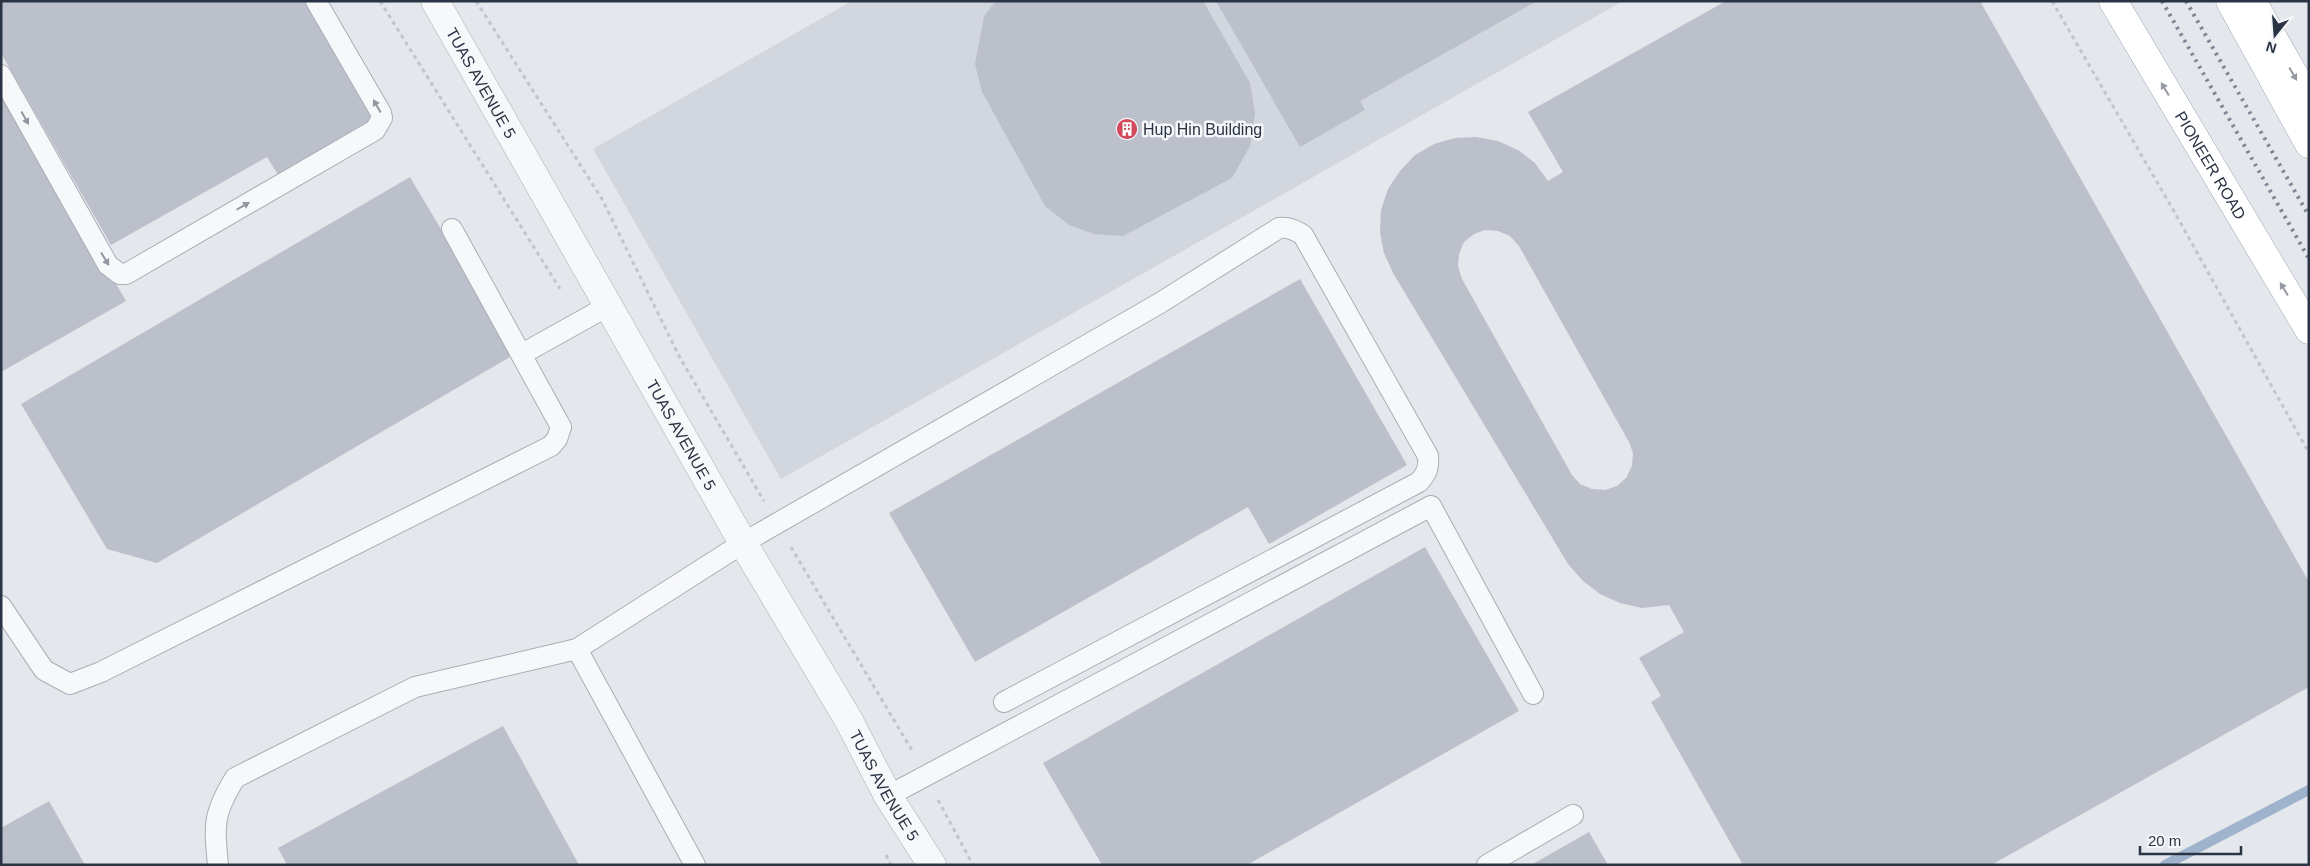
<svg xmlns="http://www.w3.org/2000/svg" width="2310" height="866" viewBox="0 0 2310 866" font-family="Arial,sans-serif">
<rect width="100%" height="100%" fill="#e4e7ec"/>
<polygon fill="#d2d6de" points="852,1 1623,1 781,479 593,149"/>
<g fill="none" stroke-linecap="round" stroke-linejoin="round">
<polyline stroke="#9fb4cc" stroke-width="10" points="2165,865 2309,790"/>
</g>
<g fill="#bbc0ca" fill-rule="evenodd">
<polygon points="1,1 307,1 377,124 280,178 267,157 111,245 1,53"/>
<polygon points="996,1 1203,1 1250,83 1255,113 1250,146 1232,178 1123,236 1094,234 1069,225 1045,206 982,92 975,64 984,16"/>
<polygon points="1216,1 1537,1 1360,101 1365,110 1300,147"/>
<path d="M1726,1H1980L2309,582V687L1991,865H1743L1651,702L1661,696L1639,658L1684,632L1669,605L1642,608L1620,603L1600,594L1583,581L1568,564L1393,273L1384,253L1380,232L1381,210L1388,189L1400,171L1415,155L1434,144L1455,138L1476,137L1498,141L1518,150L1535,163L1548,181L1563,172L1528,112ZM1485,230L1498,231L1510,236L1519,246L1629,442L1633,453L1632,466L1626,478L1617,486L1605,490L1592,489L1580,484L1572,475L1462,279L1458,266L1459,254L1464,242L1474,234Z"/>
<polygon points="1,85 126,301 1,372"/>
<polygon points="410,177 515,354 157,563 107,549 21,404"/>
<polygon points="1300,279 1407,465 1269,544 1248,507 975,662 889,513"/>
<polygon points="1425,547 1519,711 1247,865 1102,865 1043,763"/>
<polygon points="503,726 579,865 287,865 278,848"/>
<polygon points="49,801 85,865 1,865 1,828"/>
<polygon points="1589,832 1608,865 1531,865"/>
</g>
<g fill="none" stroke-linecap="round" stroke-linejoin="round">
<g stroke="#a9aeb7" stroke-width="22">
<g id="lane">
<polyline points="1,75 108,265 120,274 126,274 375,130 382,118 381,113 316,1"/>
<polyline points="522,354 608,306"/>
<polyline points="1,606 44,670 70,684 101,672 551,446 557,439 561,427 452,229"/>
<polyline points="577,649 695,865"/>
<polyline points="888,796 1431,506 1533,694"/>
<path d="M218,865C214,824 213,814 235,778L415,687L577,649L743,543L1160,303L1279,228C1289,227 1295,230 1303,235L1428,456C1429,468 1427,473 1419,482L1004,702"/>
<polyline points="1487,865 1573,815"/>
</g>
</g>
<g stroke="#a9aeb7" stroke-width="29">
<g id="street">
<path id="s1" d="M435,1L743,543L848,719L888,796L932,865"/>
</g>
</g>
<g stroke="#a3abb8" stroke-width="29">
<g id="primary">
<path id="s2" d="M2113,1L2309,330"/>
<polyline points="2230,1 2309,144"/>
<polyline points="2252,1 2309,101"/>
</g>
</g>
<g stroke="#c2c5cb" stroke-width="3" stroke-dasharray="4 4" stroke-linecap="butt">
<polyline points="380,1 560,289"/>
<polyline points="476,1 602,199 679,356 764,501"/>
<polyline points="2052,1 2175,213 2309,453"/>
<polyline points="791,547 913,752"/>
<polyline points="938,800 973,865"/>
<polyline points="886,855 891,865"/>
</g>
<use href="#lane" stroke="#f7f8fa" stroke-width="20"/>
<use href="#street" stroke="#f7f8fa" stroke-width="28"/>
<use href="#primary" stroke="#fff" stroke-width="28"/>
<g stroke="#7d8696" stroke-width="4" stroke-dasharray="2.5 5" stroke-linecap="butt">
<polyline points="2162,1 2309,259"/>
<polyline points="2186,1 2309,216"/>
</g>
</g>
<defs><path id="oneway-solid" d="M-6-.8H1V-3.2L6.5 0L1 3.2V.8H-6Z" transform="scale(1.25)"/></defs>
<g fill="#959aa2">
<use href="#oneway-solid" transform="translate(2293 74) rotate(60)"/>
<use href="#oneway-solid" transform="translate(2165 89) rotate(-121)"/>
<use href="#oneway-solid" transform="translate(2284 289) rotate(-121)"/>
</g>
<g fill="#9196a0">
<use href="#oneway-solid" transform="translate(377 106) rotate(-120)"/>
<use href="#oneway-solid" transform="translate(25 118) rotate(61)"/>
<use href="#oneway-solid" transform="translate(243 206) rotate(-30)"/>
<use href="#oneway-solid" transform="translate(105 259) rotate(59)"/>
</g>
<defs>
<g id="building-disc" transform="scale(1.125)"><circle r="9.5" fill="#d1495b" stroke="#f4f6f9"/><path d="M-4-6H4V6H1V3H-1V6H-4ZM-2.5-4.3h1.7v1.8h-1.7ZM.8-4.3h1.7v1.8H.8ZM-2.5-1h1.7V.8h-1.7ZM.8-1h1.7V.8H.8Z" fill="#fff"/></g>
</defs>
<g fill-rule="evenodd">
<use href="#building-disc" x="1127" y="129"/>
</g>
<g text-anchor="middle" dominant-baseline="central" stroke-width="5" stroke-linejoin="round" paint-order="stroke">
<g font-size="16" fill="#2b3445" stroke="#f4f6f9">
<text stroke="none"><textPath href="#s1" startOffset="94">TUAS AVENUE 5</textPath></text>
<text stroke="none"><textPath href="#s2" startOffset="191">PIONEER ROAD</textPath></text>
<text stroke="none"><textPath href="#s1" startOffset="499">TUAS AVENUE 5</textPath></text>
<text stroke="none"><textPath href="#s1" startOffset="904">TUAS AVENUE 5</textPath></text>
</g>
<g font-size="16" fill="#2b3445" stroke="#f4f6f9" text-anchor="start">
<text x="1143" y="129">Hup Hin Building</text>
</g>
</g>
<rect width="2310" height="866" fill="none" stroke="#2b3445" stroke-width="5"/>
<g transform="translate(2275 35) rotate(197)" stroke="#f4f6f9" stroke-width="4" paint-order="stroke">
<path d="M0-4L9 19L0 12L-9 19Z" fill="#2b3445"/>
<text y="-8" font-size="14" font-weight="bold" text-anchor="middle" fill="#2b3445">N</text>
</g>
<path d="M2140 846v8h101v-8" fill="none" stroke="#2b3445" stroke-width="2.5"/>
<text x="2148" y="846" font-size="15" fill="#2b3445" stroke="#f4f6f9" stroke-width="4" paint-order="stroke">20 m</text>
</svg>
